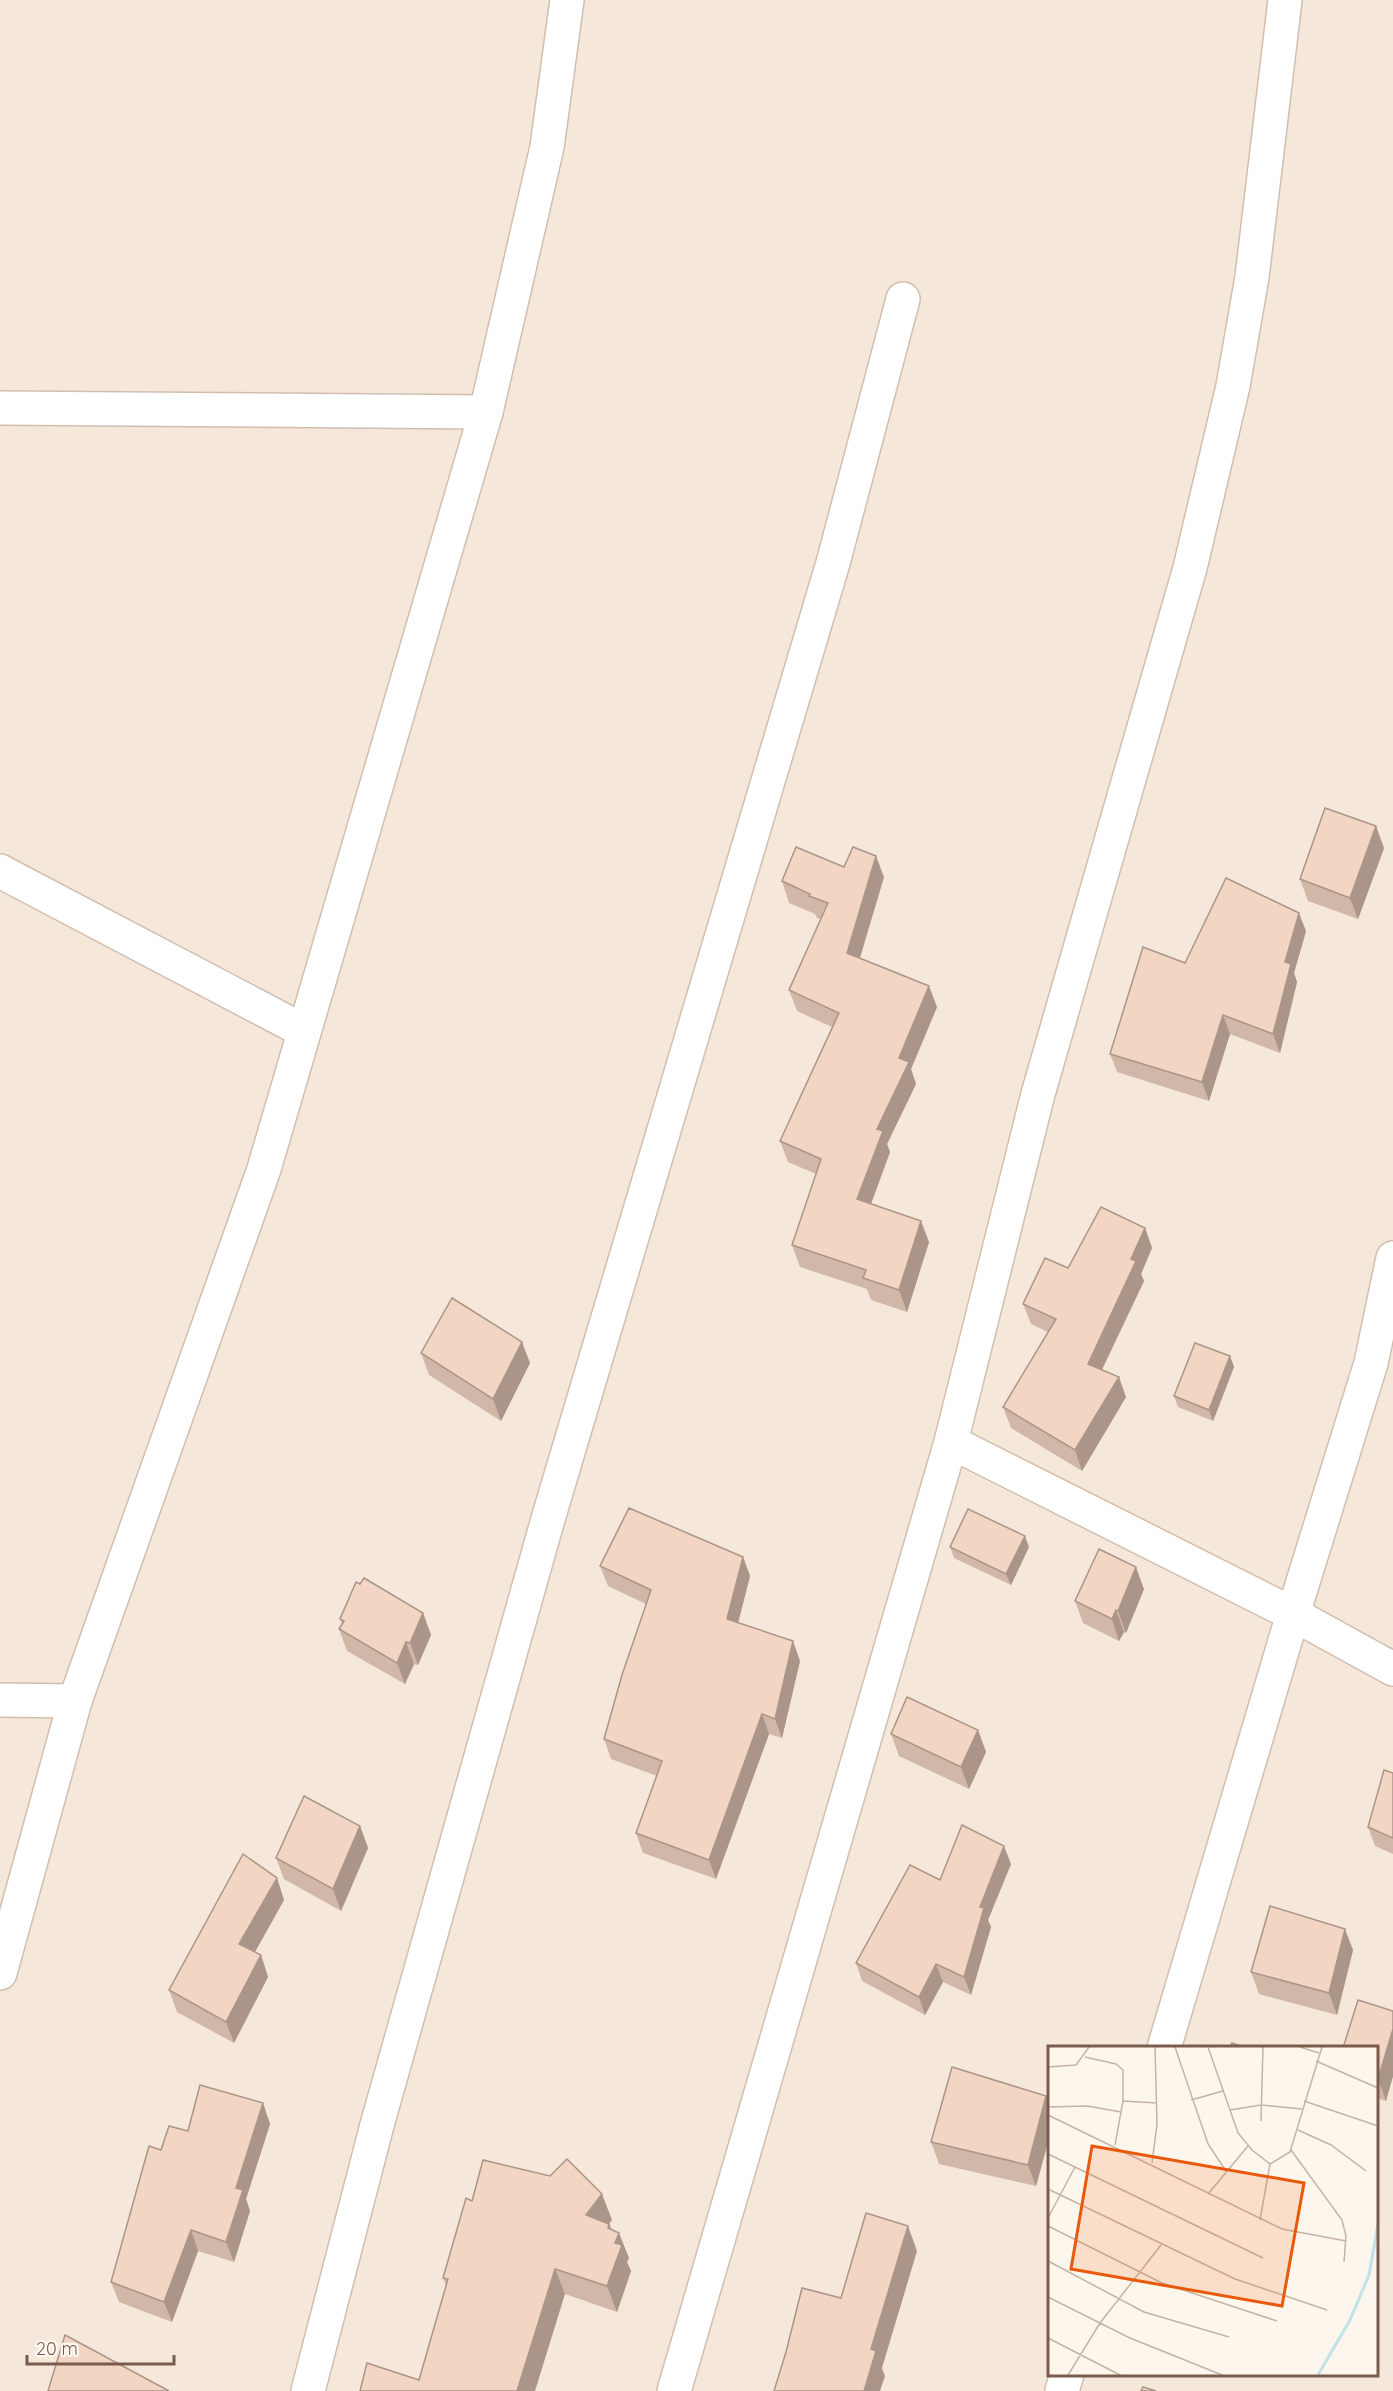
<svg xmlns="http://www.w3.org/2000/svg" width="1393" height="2391" viewBox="0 0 1393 2391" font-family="Quicksand,sans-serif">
<rect width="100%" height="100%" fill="#fdf6ec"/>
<path fill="#f5e8da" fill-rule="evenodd" d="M0,0H1393V2391H0ZM1050,2048H1376V2374H1050Z"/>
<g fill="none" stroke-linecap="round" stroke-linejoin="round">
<g stroke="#d1beb0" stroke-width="36">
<g id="minor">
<polyline points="0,408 486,412"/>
<polyline points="0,871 304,1031"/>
<polyline points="951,1442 1293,1614 1393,1669"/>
<polyline points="0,1700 75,1701"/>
<polyline points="0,1973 75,1701 264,1169 486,412 547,147 567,0"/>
<polyline points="1164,2048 1293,1614 1371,1363 1393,1258"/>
<polyline points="308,2391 377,2125 548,1519 833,563 903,299"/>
<polyline points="674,2391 951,1442 1038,1094 1190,568 1233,386 1252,277 1285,0"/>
<polyline points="1062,2391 1067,2374"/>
</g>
</g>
<use href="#minor" stroke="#fff" stroke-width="33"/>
</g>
<g fill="#d1b7a8">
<polygon points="1384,848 1358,919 1308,901 1300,879"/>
<polygon points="844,867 884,877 860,958 937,1007 911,1069 916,1084 887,1144 890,1152 871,1204 929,1242 907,1312 871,1300 867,1289 800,1267 792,1245 816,1174 788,1162 780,1141 832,1027 797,1011 789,990 821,919 817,918 815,914 789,903 782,881"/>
<polygon points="1306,931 1294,973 1297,982 1280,1053 1230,1034 1209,1101 1117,1072 1110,1054 1185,963"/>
<polygon points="1145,1228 1152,1248 1141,1274 1144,1281 1102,1370 1126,1397 1082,1471 1011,1428 1003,1407 1048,1332 1031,1324 1023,1304 1068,1268"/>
<polygon points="421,1353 530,1363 501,1421 429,1375"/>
<polygon points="1230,1356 1234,1367 1213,1421 1178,1407 1174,1396"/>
<polygon points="950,1547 1029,1547 1011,1585 954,1558"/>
<polygon points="743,1557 750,1576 738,1623 800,1661 782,1738 769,1734 716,1879 643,1853 636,1833 657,1776 611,1759 604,1739 646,1604 608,1586 600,1566"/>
<polygon points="1144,1589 1126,1633 1124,1632 1119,1641 1083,1623 1075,1601"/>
<polygon points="423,1613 431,1635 418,1665 414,1664 405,1684 347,1651 339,1629 342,1624 340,1619"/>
<polygon points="978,1730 986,1752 969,1789 899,1756 891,1734"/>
<polygon points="1393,1773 1393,1854 1375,1846 1368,1827"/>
<polygon points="360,1826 368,1848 341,1911 284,1879 276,1858"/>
<polygon points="1011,1864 988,1920 991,1927 971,1995 943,1982 925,2015 862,1981 856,1963 940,1880"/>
<polygon points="277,1878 284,1900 255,1952 261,1955 268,1977 234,2043 177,2012 169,1990"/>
<polygon points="1353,1950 1337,2015 1259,1994 1251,1972"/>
<polygon points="1393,2011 1393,2076 1386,2101 1377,2098 1377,2048"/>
<polygon points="1046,2096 1050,2105 1050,2135 1036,2186 939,2164 931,2142"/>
<polygon points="263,2103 270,2124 246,2199 250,2211 234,2262 198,2251 172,2322 119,2302 111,2282 161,2150 188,2131"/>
<polygon points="472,2201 612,2220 609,2223 612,2230 629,2258 627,2262 631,2271 617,2312 565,2294 419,2380 446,2286 443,2278"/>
</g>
<g fill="#aa9588">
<polygon points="1376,826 1384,848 1358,919 1350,898"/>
<polygon points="876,856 884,877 855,974 847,953"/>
<polygon points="1299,913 1306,931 1294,973 1297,982 1280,1053 1273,1034 1285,962"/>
<polygon points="929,986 937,1007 911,1069 916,1084 887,1144 890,1152 865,1220 857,1199 877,1129 899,1058"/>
<polygon points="1223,1015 1230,1034 1209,1101 1202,1082"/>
<polygon points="921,1221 929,1242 907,1312 899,1290"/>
<polygon points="1145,1228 1152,1248 1141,1274 1144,1281 1095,1384 1088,1364 1131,1259"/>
<polygon points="522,1342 530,1363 501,1421 493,1399"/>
<polygon points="1230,1356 1234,1367 1213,1421 1209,1410"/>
<polygon points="1119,1377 1126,1397 1082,1471 1075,1450"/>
<polygon points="1025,1536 1029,1547 1011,1585 1006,1574"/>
<polygon points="743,1557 750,1576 734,1639 727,1619"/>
<polygon points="1136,1567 1144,1589 1126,1633 1118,1611"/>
<polygon points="1116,1610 1124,1632 1119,1641 1112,1619"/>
<polygon points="423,1613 431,1635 418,1665 410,1643"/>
<polygon points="793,1641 800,1661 782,1738 775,1719"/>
<polygon points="406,1642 414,1664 405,1684 397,1663"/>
<polygon points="762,1714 769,1734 716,1879 709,1860"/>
<polygon points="978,1730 986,1752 969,1789 961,1767"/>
<polygon points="360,1826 368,1848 341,1911 333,1889"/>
<polygon points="1004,1846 1011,1864 988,1920 991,1927 971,1995 964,1977 980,1907"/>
<polygon points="277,1878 284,1900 247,1966 239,1944"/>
<polygon points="1345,1929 1353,1950 1337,2015 1329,1993"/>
<polygon points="261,1955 268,1977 234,2043 226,2022"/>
<polygon points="936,1964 943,1982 925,2015 919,1997"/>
<polygon points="1393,2029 1393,2076 1386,2101 1378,2079"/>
<polygon points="1046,2096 1050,2105 1050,2135 1036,2186 1028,2165"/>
<polygon points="263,2103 270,2124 246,2199 250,2211 234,2262 226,2242 236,2188"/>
<polygon points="602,2194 612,2220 596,2241 586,2215"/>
<polygon points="609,2224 616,2242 619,2233 629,2258 627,2262 631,2271 617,2312 607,2286 608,2228"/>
<polygon points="908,2226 917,2251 882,2368 885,2376 880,2391 864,2391 871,2349"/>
<polygon points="191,2230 198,2251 172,2322 164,2302"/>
<polygon points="555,2269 565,2294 535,2391 517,2391"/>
</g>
<g fill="#f3d5c3" stroke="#aa9588" stroke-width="1.5">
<polygon points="1325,808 1376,826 1350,898 1300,879"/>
<polygon points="796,847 844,867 853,847 876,856 847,953 929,986 899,1058 909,1062 877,1129 883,1131 857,1199 921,1221 899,1290 863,1278 866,1270 792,1245 821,1159 780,1141 839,1013 789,990 828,903 809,896 810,894 782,881"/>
<polygon points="1226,878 1299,913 1285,962 1291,964 1273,1034 1223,1015 1202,1082 1110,1054 1143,947 1185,963"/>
<polygon points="1101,1207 1145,1228 1131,1259 1136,1261 1088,1364 1119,1377 1075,1450 1003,1407 1056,1319 1023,1304 1045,1258 1068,1268"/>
<polygon points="452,1298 522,1342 493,1399 421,1353"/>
<polygon points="1195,1343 1230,1356 1209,1410 1174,1396"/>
<polygon points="629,1508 743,1557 727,1619 793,1641 775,1719 762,1714 709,1860 636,1833 662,1761 604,1739 622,1675 651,1590 600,1566"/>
<polygon points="968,1509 1025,1536 1006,1574 950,1547"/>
<polygon points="1099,1549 1136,1567 1118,1611 1116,1610 1112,1619 1075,1601"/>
<polygon points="364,1578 423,1613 410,1643 406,1642 397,1663 339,1629 344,1621 340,1619 356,1582 360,1584"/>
<polygon points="907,1697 978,1730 961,1767 891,1734"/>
<polygon points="1384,1770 1393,1773 1393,1838 1368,1827"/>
<polygon points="304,1796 360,1826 333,1889 276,1858"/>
<polygon points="962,1825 1004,1846 980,1907 984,1908 964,1977 936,1964 919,1997 856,1963 910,1865 940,1880"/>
<polygon points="243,1854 277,1878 239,1944 261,1955 226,2022 169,1990"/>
<polygon points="1270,1906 1345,1929 1329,1993 1251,1972"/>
<polygon points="1358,2000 1393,2011 1393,2029 1378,2079 1377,2079 1377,2048 1343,2048"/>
<polygon points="1232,2043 1246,2048 1230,2048"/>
<polygon points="952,2067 1046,2096 1028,2165 931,2142"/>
<polygon points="200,2085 263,2103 236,2188 243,2190 226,2242 191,2230 164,2302 111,2282 149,2146 161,2150 169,2126 188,2131"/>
<polygon points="567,2159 602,2194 586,2215 609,2224 608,2228 619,2233 615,2243 622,2245 607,2286 555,2269 517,2391 360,2391 367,2363 419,2380 448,2279 443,2278 466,2198 472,2201 483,2160 550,2176"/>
<polygon points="866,2213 908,2226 871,2349 876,2351 864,2391 774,2391 786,2352 802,2288 841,2298"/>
<polygon points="65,2335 169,2391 48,2391"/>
<polygon points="1143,2387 1156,2391 1141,2391"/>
</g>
<g transform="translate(1048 2046)">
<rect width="330" height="330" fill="#fdf6ec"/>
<path fill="none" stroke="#bfe3e8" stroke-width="3" d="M270,329L302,274L321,229L330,178"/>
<path fill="none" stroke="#c5b3a7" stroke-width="1.5" d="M127,1L160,98L178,125M160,1L190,87L204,104L222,118M252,1L271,7M37,11L68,18L75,24V55L67,99M268,15L330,42M0,21L28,19L41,1M143,54L175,45M75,55L109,57M256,55L330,80M0,61L39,60L73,66M182,64L213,59L254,63M0,69L234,183L298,195M213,75L215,1M250,84L283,99L318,125M243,104L294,174L298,190L296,216M0,108L215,212M104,117L109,78L107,1M222,118L242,106L274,1M0,143L187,233L279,264M160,148L200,100M0,172L27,121M212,174L222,118M0,180L114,237L229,275M0,215L96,266L181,291M0,251L82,292L174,329M0,292L72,329M20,329L52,277L113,199"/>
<path fill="#e8590c" fill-opacity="0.15" stroke="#e8590c" stroke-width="3" d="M44,100L256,137L234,260L23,223Z"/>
<rect width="330" height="330" fill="none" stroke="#7a5c4d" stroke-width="3"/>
</g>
<path d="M27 2355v9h147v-9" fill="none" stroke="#7a5c4d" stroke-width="3"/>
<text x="36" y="2355" font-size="18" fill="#7a5c4d" stroke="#fffaf3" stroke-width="4.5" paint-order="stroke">20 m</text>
</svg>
